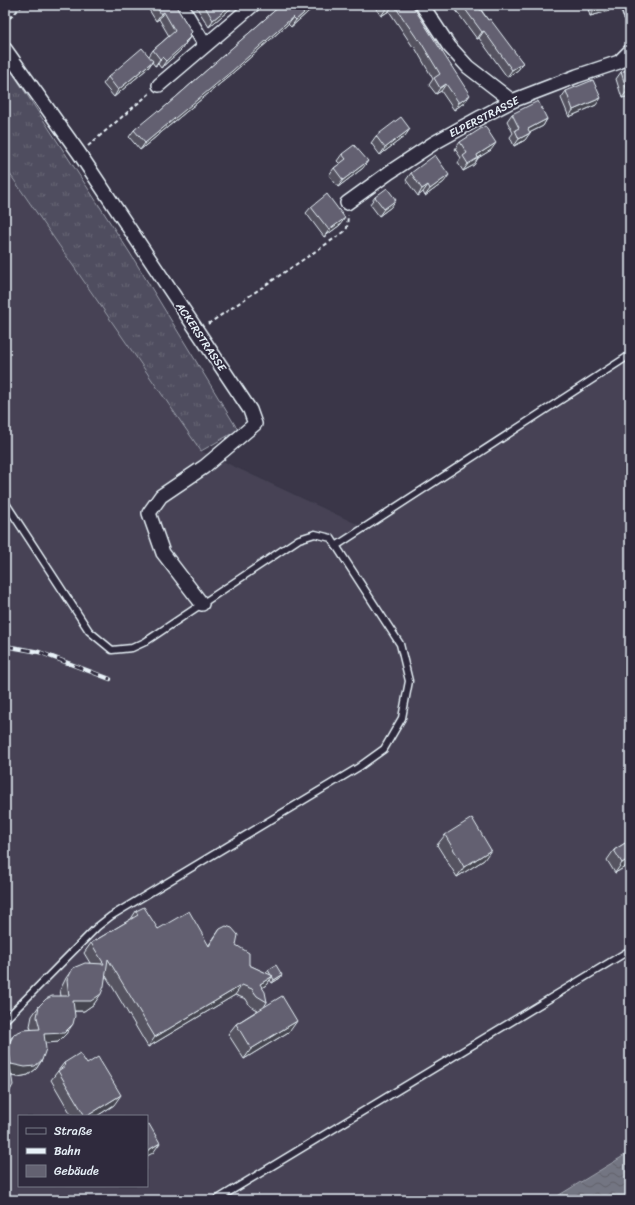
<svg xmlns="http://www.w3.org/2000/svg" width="635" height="1205" viewBox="0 0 635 1205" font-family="Sriracha,sans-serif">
<defs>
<pattern id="grass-tufts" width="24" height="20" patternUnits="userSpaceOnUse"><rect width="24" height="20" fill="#504e5f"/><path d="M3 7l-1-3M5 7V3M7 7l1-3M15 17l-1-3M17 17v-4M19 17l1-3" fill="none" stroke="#696877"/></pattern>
<pattern id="water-waves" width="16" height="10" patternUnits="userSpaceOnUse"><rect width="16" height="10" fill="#737482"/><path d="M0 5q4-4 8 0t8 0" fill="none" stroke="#5f6069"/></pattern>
</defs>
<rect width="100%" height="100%" fill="#3a3648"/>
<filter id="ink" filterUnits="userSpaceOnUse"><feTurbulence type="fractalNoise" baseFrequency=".025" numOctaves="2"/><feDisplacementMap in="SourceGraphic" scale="8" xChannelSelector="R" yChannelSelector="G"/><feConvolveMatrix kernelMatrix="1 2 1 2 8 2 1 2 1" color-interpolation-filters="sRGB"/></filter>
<g filter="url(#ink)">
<path fill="#464354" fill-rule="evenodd" d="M5,167L201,451L361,526L630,358V1152L551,1200H5ZM19,1116H147V1186H19Z"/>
<polygon fill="url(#grass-tufts)" stroke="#9ca0ac" points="5,61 130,253 238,430 201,451 5,167"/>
<polygon fill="url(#water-waves)" stroke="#a2a6b1" points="630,1152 630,1200 551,1200"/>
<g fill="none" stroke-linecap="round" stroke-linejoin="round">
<g stroke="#e8f1f8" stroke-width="9">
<g id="lane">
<polyline points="5,502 89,631 112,650 132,648 145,642 299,539 315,534 331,538 400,644 409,681 402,718 384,749 359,767 111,916 97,927 5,1020"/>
<polyline points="336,546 630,355"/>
<polyline points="216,1200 630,950"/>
</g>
</g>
<g stroke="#e8f1f8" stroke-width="16">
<g id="street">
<polyline points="181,5 205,45"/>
<polyline points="422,5 449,46 468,67 512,101"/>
<polyline points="627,5 630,14"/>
<polyline points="5,49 79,153 250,410 255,424 204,467 161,496 149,513 163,553 202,604"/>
<polyline points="159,85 253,5"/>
<polyline points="347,203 390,172 434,143 481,117 512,101 577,76 619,62 630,51"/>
</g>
</g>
<g stroke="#e8f1f8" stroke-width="2" stroke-dasharray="4 3" stroke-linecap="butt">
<polyline points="5,23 23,5"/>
<polyline points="88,146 150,93"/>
<polyline points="208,324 344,232 347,228 348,215"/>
</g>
<use href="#lane" stroke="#2f2a3d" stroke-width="6"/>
<use href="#street" stroke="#2f2a3d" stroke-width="13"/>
<g stroke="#e8f1f8" stroke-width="4.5">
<polyline id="rail" points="5,646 39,652 110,679"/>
</g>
<use href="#rail" stroke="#2f2a3d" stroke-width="3" stroke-dasharray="9" stroke-linecap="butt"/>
</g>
<g fill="#555361" stroke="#e8f1f8">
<polygon points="146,5 175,5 192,32 189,35 190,37 181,50 161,68 158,64 155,66 152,62 148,68 114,97 103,84 108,77 149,56 153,50 169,36 159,19 156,21"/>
<polygon points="195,5 235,5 209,27"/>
<polygon points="281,5 316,5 291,27 288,24 227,78 140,150 129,137 134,130 159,112"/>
<polygon points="375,5 412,5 465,102 454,110 441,91 436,94 429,85 433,79 414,46 413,47 389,11 381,16 374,6"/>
<polygon points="452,5 478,5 488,20 523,63 518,70 507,77 479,38 477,39"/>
<polygon points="587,5 614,5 609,11 590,16"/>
<polygon points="630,69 630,96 622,98 616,79 621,72"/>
<polygon points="566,91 596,105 569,117 561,98"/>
<polygon points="512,114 547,119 543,126 529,133 525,140 514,146 510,137 513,133 507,121"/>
<polygon points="376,136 405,136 380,155 371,143"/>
<polygon points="460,142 491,150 478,158 474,165 463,171 458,163 461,158 455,149"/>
<polygon points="342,154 363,168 338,187 329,175 334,168 340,164 337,161"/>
<polygon points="411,173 444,182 425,196 423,192 418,196 406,180"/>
<polygon points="375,197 391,207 379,216 370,204"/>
<polygon points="311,207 340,225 324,237 306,213"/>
<polygon points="445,835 484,860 457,877 437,845"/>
<polygon points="630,840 630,864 615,873 607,860 614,850"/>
<polygon points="136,911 158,929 208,946 220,929 236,945 249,965 266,973 268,970 280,978 272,983 270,980 266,985 262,988 267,1002 264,1007 290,1031 244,1059 228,1034 236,1024 258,1010 250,1006 246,999 235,995 148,1047 106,976 94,1004 84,1011 75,1011 66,1034 58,1042 45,1043 42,1060 36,1069 28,1075 18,1077 12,1076 7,1096 5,1099 5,1048 7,1044 14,1034 31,1029 30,1026 32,1016 39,1006 61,996 60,990 66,978 73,968 90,963 84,953 91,943 131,919"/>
<polygon points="64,1063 87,1064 114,1105 97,1116 72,1116 51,1080"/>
</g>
<g fill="#45444f" stroke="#e8f1f8">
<polygon points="231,5 235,5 209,27 213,20"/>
<polygon points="313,5 316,5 291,27 296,20"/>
<polygon points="392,5 393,5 389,11 381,16 386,9"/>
<polygon points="612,5 614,5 609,11 590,16 595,10"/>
<polygon points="164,12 159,19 156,21 161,14"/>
<polygon points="293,17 288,24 227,78 140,150 145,143"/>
<polygon points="484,31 479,38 477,39 482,32"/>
<polygon points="190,37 181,50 161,68 166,61"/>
<polygon points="162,57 158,64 155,66 160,59"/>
<polygon points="153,61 148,68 114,97 118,90"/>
<polygon points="523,63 518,70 507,77 512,70"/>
<polygon points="446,84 441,91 436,94 440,88"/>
<polygon points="630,90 630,96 622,98 627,91"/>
<polygon points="470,95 465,102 454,110 459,103"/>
<polygon points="601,98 596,105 569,117 573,110"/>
<polygon points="547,119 543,126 523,136 528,129"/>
<polygon points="410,129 405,136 380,155 385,148"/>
<polygon points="530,133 525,140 514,146 519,139"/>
<polygon points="496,143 491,150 478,158 474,165 463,171 468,164 477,155"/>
<polygon points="368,161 363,168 338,187 343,180"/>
<polygon points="449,175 444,182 425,196 430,189"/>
<polygon points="428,185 423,192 418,196 422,189"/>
<polygon points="396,200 391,207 379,216 384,209"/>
<polygon points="345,218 340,225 324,237 329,230"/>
<polygon points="491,850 484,860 457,877 464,867"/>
<polygon points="630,858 630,864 615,873 622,863"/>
<polygon points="282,975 280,978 272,983 274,980"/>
<polygon points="273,976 266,985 254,993 260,984"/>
<polygon points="242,985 235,995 148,1047 155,1037"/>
<polygon points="101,994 94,1004 84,1011 66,1011 73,1001"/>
<polygon points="297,1021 290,1031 244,1059 251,1049"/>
<polygon points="73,1024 66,1034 58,1042 37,1044 44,1034"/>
<polygon points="42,1060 36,1069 28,1075 18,1077 5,1074 5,1072 11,1064"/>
<polygon points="121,1095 114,1105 97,1116 87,1116"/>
<polygon points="160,1143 153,1153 147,1156 147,1151"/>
</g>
<g fill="#636171" stroke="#e8f1f8">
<polygon points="155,5 175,5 192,32 189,35 190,37 185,42 186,43 166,61 162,57 160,59 153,50 175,31 164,12 161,14"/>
<polygon points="204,5 231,5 213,20"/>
<polygon points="281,5 313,5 296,20 293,17 232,71 145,143 134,130 157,111 159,112"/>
<polygon points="383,5 392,5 386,9"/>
<polygon points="394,5 412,5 470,95 459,103 446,84 440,88 434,78 440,74 419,39 418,40"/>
<polygon points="462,5 477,5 488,20 490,19 523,63 512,70 484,31 482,32"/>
<polygon points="593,5 612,5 595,10"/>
<polygon points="142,48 153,61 118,90 108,77"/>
<polygon points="630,69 630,90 627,91 621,72"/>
<polygon points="593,80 601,98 573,110 566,91"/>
<polygon points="538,101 547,119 528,129 530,133 519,139 515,130 519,128 512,114"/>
<polygon points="401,117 410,129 385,148 376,136"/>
<polygon points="485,126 496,143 477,155 478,158 468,164 463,156 467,153 460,142"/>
<polygon points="354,145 368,161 343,180 334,168 346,159 342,154"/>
<polygon points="435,155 449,175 430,189 428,185 422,189 411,173"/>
<polygon points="387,188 396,200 384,209 375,197"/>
<polygon points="327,194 345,218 329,230 311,207"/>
<polygon points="472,818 491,850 464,867 445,835"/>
<polygon points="630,840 630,858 622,863 614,850"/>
<polygon points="144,907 158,929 189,911 209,946 220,929 226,926 232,928 238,935 236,945 249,953 249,965 273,976 260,984 265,992 267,1002 257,996 252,989 242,985 155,1037 108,959 104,986 101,994 91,1001 73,1001 75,1016 73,1024 64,1033 44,1034 46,1049 42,1060 35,1066 25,1067 11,1064 8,1046 14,1034 23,1030 40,1029 37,1017 39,1006 46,999 52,996 69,996 67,980 73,968 85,963 104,964 91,943 138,915 136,911"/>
<polygon points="276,965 282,975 274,980 272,976 273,976 271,975 268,970"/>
<polygon points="282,996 297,1021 251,1049 236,1024"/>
<polygon points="80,1053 87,1064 98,1057 121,1095 87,1116 85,1116 58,1071 65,1066 64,1063"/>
<polygon points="5,1065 10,1066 13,1085 7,1096 5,1098"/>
<polygon points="149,1124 160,1143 147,1151 147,1125"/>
</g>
</g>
<g text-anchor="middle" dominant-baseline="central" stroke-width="3.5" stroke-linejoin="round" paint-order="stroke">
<g font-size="11" fill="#e8f1f8" stroke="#2f2a3d">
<text transform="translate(484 117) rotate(-27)">ELPERSTRASSE</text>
<text transform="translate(201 337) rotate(56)">ACKERSTRASSE</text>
</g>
</g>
<rect width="635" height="1205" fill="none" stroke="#2f2a3d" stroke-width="20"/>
<rect x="10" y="10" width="615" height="1185" fill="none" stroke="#e8f1f8" stroke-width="1.5" filter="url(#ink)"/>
<rect x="18" y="1115" width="130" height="72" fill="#2f2a3d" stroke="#797a88"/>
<rect x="26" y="1128" width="20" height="6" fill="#2f2a3d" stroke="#797a88"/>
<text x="54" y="1135" font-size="12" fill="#e8f1f8">Straße</text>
<rect x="26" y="1148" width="20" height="6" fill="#e8f1f8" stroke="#797a88"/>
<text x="54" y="1155" font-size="12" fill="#e8f1f8">Bahn</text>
<rect x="26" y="1165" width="20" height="12" fill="#636171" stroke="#797a88"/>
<text x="54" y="1175" font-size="12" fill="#e8f1f8">Gebäude</text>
</svg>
